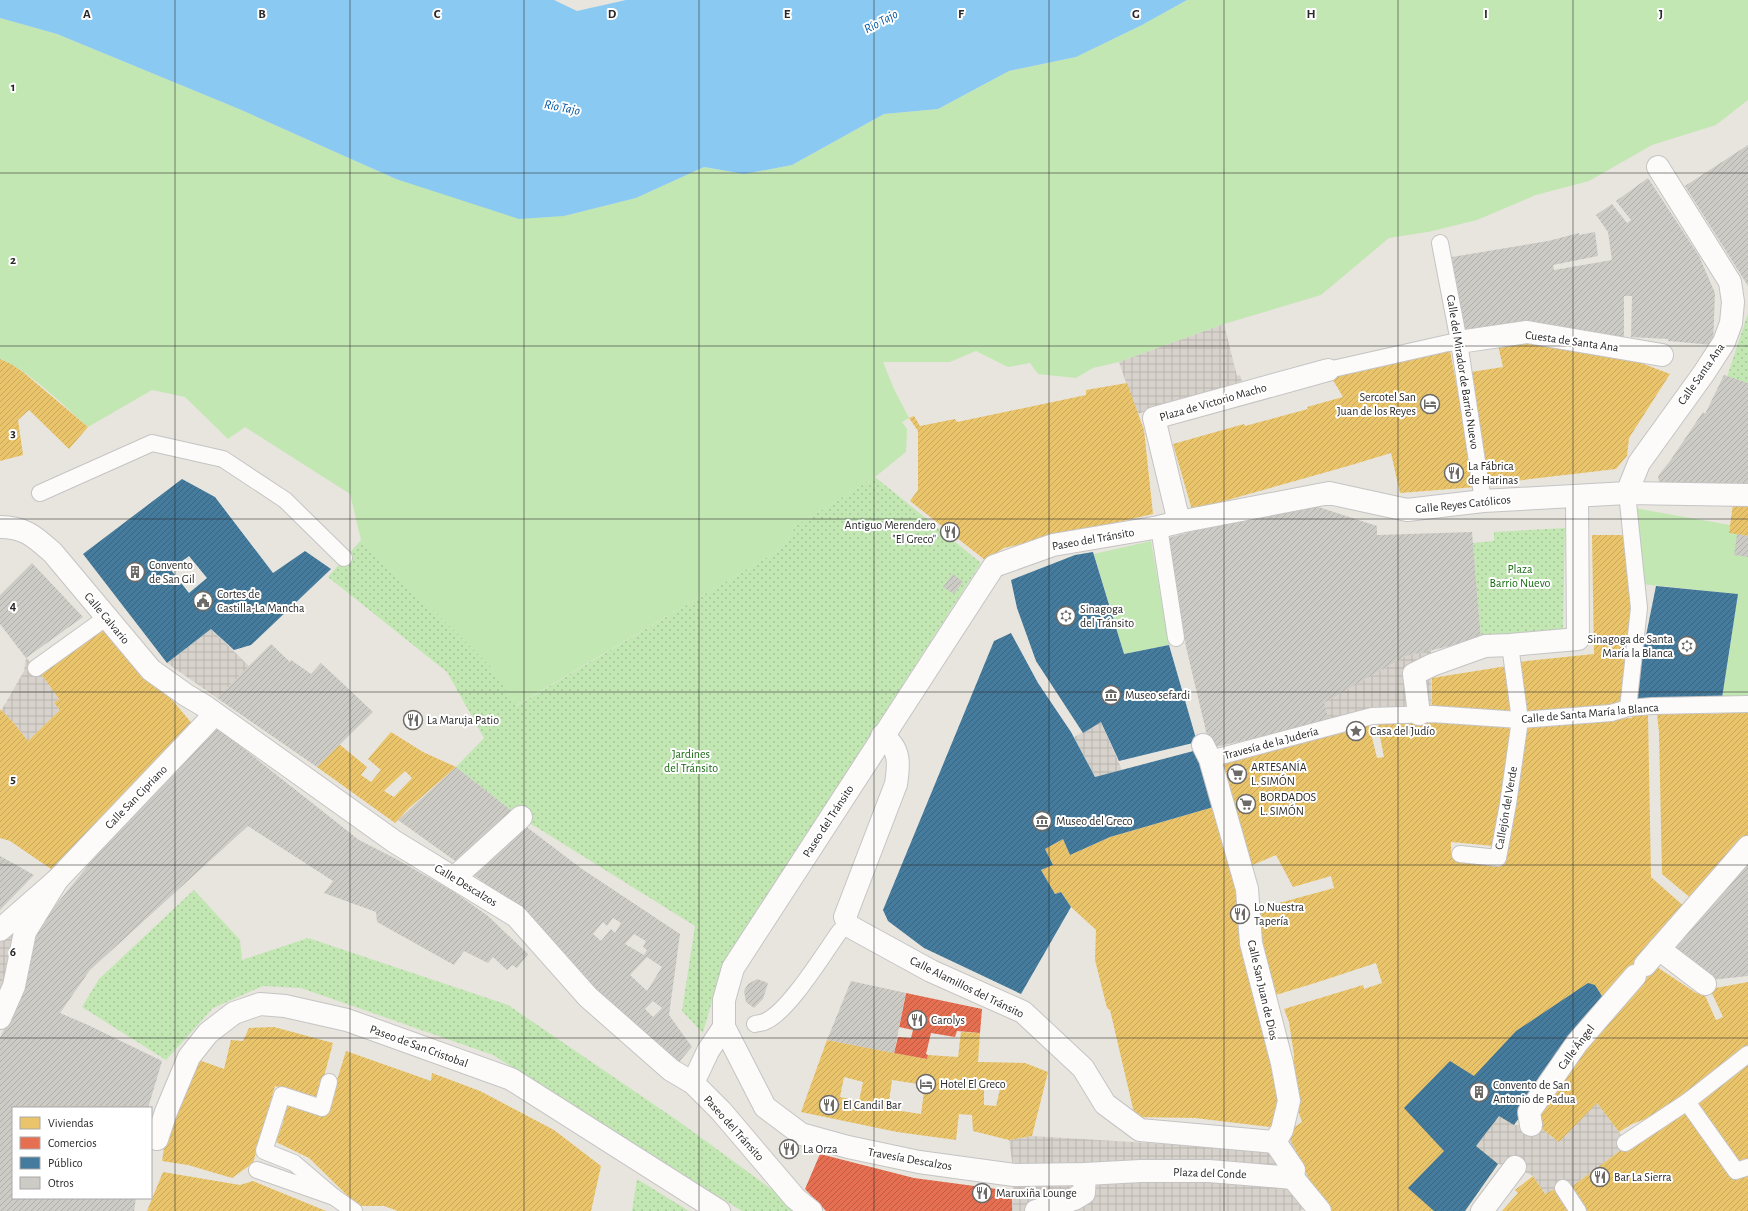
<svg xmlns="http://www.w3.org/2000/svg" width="1748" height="1211" viewBox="0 0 1748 1211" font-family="'Alegreya Sans',sans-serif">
<defs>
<pattern id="park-dots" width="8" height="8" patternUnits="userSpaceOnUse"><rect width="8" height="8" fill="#c2e7b3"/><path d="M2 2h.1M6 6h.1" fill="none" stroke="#a7c69a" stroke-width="1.8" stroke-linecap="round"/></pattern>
<pattern id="plaza-grid" width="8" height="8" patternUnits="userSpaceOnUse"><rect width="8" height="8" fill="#d7d3cc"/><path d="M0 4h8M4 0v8" fill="none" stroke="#b9b5af"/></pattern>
<pattern id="homes-hatch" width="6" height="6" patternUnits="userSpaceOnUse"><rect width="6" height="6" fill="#e9c46a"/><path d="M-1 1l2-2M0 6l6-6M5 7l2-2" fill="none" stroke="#c8a85c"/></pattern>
<pattern id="shops-hatch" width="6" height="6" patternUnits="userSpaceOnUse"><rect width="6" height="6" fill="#e76f51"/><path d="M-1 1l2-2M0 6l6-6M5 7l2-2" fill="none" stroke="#bb5b43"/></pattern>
<pattern id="public-hatch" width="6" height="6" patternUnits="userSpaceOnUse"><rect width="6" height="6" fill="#457b9d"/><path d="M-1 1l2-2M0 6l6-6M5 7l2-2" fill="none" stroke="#3a6580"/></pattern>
<pattern id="building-hatch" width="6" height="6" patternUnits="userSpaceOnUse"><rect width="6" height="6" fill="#cdcbc5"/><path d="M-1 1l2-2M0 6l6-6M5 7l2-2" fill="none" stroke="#b0aea9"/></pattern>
</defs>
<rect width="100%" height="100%" fill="#e8e5de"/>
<g fill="#c2e7b3">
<path d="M1187,0H1748V100L1716,125L1652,145L1589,181L1536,195L1477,220L1428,232L1389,238L1321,295L1224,324L1119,362L1093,368L1076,378L1038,374L1030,363L1008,367L976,351L950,362H883L894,389L909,418L902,422L907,429L906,452L875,477L796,526L781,549L515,706L491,667L456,632L361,540L350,494L245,427L228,439L185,397L152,390L88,427C63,405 31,372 0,359V18L57,34L239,109L396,179L564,216L636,198L704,167L744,174L792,165L884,114L938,109L1009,71L1076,57L1142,25Z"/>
<polygon points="1634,508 1730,525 1729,533 1737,534 1748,557 1748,697 1722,698 1738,594 1641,584"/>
<polygon points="1151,541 1169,645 1124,654 1094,554"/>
</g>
<g fill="url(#park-dots)">
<polygon points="1748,313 1748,383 1727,377"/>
<polygon points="875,477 981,563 722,966 703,1033 682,1011 695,926 517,815 456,767 484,738 447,672 328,577 361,540 456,632 491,667 516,706 781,549 796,526"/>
<polygon points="1565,528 1563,630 1481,639 1473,543 1494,541 1494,532"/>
<polygon points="194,890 240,940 242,960 308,938 508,1005 681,1123 778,1194 796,1211 742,1211 493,1055 301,988 263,986 213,1008 166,1060 82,1007 99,979"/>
<polygon points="637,1179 689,1211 632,1211"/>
</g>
<g fill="url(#plaza-grid)">
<polygon points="1224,324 1237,376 1240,375 1242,381 1137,414 1119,362"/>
<polygon points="211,629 249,666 217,698 167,663"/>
<polygon points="1431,650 1432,721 1330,722 1324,703 1406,656"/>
<polygon points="26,658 39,671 59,699 54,703 60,710 28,741 13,722 1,711 24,671"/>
<polygon points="1101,722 1122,770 1095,777 1074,737"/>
<polygon points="57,880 0,1018 0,930"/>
<polygon points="1597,1103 1619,1132 1625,1143 1625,1147 1570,1188 1545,1194 1533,1176 1515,1167 1498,1164 1476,1146 1499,1116 1514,1125 1531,1125 1534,1123 1559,1142"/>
<polygon points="1287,1132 1317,1196 1308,1208 1299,1211 1012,1211 1014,1175 1009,1140 1032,1136 1249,1149"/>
</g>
<polygon fill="#8ac9f2" points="0,0 554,0 577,11 626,0 1187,0 1142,25 1076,57 1009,71 938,109 884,114 792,165 744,174 704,167 636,198 564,216 519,219 396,179 239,109 57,34 0,18"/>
<g fill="url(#homes-hatch)" fill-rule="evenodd">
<polygon points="1529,337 1633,360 1670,374 1629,438 1627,456 1616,469 1489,484 1471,372 1503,367 1497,341"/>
<polygon points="1450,351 1476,487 1400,493 1391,453 1348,466 1192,510 1173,444 1244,424 1245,426 1308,409 1307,407 1343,397 1330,375 1372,365"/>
<polygon points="0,359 11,364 23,372 88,427 69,449 29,410 18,420 23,455 0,461"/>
<polygon points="1127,383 1144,430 1153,514 1004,548 985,560 910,501 918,490 918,431 909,418 914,416 920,426 955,419 957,422 1086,395 1086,390"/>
<polygon points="1733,504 1748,506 1748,536 1729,533"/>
<polygon points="1592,535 1624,535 1631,585 1628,681 1624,705 1521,712 1518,662 1594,654"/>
<polygon points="107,628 158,683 194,726 54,871 10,841 0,838 0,709 13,722 28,741 60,710 54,703 59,699 39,671"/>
<polygon points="1507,666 1516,714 1432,709 1432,678"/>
<polygon points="1748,710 1748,838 1694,901 1662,874 1659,732 1657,714 1715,714"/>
<polygon points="1633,714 1648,714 1651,877 1687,909 1572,1043 1514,1125 1499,1116 1476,1146 1498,1164 1465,1211 1329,1211 1317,1196 1287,1132 1302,1122 1292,1092 1294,1055 1289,1022 1284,1009 1363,985 1364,989 1382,983 1376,963 1315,983 1269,997 1253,910 1334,888 1331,876 1293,887 1276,855 1250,866 1219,765 1368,721 1377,758 1384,757 1378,726 1380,720 1502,722 1513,732 1494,846 1451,842 1451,854 1456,861 1473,861 1505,865 1506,823 1525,724 1632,718"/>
<path d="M391,732L423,752L456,767L409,808L395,823L317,767L339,744L367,767L361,775L371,782L381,770L368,759ZM405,771L412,778L394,797L384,791Z"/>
<polygon points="1217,806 1278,1058 1278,1128 1195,1118 1135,1117 1110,1010 1107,1008 1095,960 1096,930 1071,907 1061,892 1055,894 1041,870 1053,865 1045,849 1063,839 1070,855 1110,837"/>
<polygon points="1657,967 1696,993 1703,991 1716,1020 1723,1017 1710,989 1748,982 1748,1049 1662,1113 1632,1124 1619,1132 1597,1103 1559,1142 1534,1123 1585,1044"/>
<polygon points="274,1027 333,1043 318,1099 275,1086 253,1163 232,1178 188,1165 162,1161 167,1128 199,1060 224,1069 231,1040 243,1041 249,1028"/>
<path d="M961,1032L980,1033L978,1062L1025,1063L1048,1072L1032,1136L1009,1140L973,1131L972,1115L959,1114L956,1140L897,1132L801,1112L827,1040L927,1059L928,1055L958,1057ZM844,1077L863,1082L859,1101L840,1097ZM892,1080L925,1085L921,1114L888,1109ZM984,1088L1000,1089L996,1106L984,1105Z"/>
<polygon points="346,1051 431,1081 432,1073 480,1091 554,1130 601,1166 591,1211 398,1211 384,1206 358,1206 309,1158 276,1142 283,1123 286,1103 326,1116"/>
<polygon points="1748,1060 1748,1164 1740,1167 1693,1100"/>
<polygon points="1685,1108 1733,1175 1748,1169 1748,1211 1585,1211 1570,1188 1625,1147"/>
<polygon points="163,1172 240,1185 253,1181 326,1211 147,1211"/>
<polygon points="1533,1176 1545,1194 1557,1188 1573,1211 1502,1211 1518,1193 1515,1190"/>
</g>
<g fill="url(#shops-hatch)">
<polygon points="906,993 982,1009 980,1033 957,1031 955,1037 931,1033 926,1054 928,1055 927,1059 894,1053 898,1037 911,1038 913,1030 899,1027"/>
<polygon points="820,1154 914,1178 1012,1191 1012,1211 826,1211 805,1189"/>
</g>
<g fill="url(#public-hatch)" fill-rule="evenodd">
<path d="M182,479L215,497L273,573L305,551L331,569L251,645L234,650L211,629L167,663L83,554ZM189,556L207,578L189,593L171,570Z"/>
<polygon points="1093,552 1124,654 1169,645 1197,742 1119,761 1101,722 1083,733 1036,661 1017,608 1011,580 1075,555"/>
<polygon points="1656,586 1738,594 1722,698 1633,700"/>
<polygon points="1011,633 1038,683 1071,732 1095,777 1201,749 1217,806 1110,837 1070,855 1063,839 1045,849 1053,865 1041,870 1055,894 1061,892 1071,907 1021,994 924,948 888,921 883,910 994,641"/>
<polygon points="1588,983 1595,985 1605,1001 1572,1043 1514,1125 1499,1116 1476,1146 1498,1164 1465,1211 1434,1211 1408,1188 1444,1151 1404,1108 1450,1061 1474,1076 1516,1031"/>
</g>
<g fill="url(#building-hatch)" fill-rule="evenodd">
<polygon points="1748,145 1748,286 1685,186"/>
<polygon points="1648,178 1699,256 1715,293 1713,345 1668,341 1668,339 1631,337 1632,296 1624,296 1624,337 1462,334 1452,257 1548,241 1579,233 1579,235 1595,232 1598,256 1553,265 1554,270 1612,260 1608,232 1596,215 1612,204 1627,223 1631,220 1616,201"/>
<polygon points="1724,375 1748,383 1748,486 1659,482 1658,476 1670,461 1703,412 1705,414"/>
<polygon points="1303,502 1377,526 1377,535 1472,532 1481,639 1406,656 1324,703 1330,722 1210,748 1186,647 1168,538"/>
<polygon points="1737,534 1748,536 1748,557 1734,555"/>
<polygon points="32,563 83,617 26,658 0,624 0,595"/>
<polygon points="953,574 963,582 954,594 943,587"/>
<polygon points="271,644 290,662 291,660 311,674 321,663 373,712 317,767 217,698"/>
<polygon points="216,727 359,840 398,860 454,892 488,916 528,954 517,968 512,965 507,970 493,957 488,963 464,951 454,965 377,922 376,912 324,893 333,881 248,826 90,970 60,1013 88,1025 162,1061 148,1108 13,1108 13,1198 136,1198 134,1211 0,1211 0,1038 23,992 28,939 118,829"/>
<polygon points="456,767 517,815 465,868 398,820"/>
<path d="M524,825L582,869L680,934L669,1015L692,1047L678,1063L593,986L506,899L471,873ZM613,918L621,923L615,933L611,929L601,941L593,934L603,922L607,926ZM634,934L646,941L643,947L647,950L644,955L625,944ZM647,957L662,967L647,991L630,975ZM653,1001L662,1008L653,1017L645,1009Z"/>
<polygon points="0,856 34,875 0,910"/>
<polygon points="1748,859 1748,976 1711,980 1669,950"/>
<polygon points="757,979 768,983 763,999 754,1008 746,1002 744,991 748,984"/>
<polygon points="851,981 906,993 894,1053 827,1040"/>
</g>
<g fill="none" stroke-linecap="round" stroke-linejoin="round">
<g stroke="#c5c4c4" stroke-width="18">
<g id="service">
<polyline points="1440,243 1459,342 1483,501"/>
<polyline points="1328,370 1448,343 1459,342"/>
<polyline points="40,493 152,443 223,459 285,500 344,558"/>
<polyline points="1627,493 1639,608 1628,708"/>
<polyline points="1159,527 1176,638"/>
<polyline points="36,668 107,617"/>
<polyline points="1210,759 1372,716 1432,714 1520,720 1611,713 1628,708 1652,706 1748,704"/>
<polyline points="1460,854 1498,858 1508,804 1520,720 1510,645"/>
<path d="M755,1024C758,1023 762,1023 764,1022C788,1013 824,953 840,931L849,926"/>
<polyline points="329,1082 322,1108 282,1095 264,1151 294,1163 334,1197"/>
<polyline points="1687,1102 1736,1171 1748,1167"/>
<polyline points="1625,1143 1687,1102 1748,1054"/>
<polyline points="257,1170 334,1197 354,1211"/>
<polyline points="1563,1188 1578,1211"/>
</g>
</g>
<g stroke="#c5c4c4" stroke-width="24">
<polyline id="pedestrian" points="454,878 521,817"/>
</g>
<g stroke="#c5c4c4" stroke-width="24">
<g id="minor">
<polyline points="1459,342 1527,332 1662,355"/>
<polyline points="1627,493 1639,463 1704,373 1724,342 1731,323 1733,302 1730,282 1658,167"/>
<polyline points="1179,522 1154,418 1328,370"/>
<path d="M0,527C25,527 35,537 53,553L151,670L186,695L203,705L395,842L516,916L588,997L671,1070L693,1083L721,1111L795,1198L811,1211"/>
<polyline points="1419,714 1414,674 1432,665 1485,646 1510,645 1578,639 1577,496"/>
<path d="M882,736C901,748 899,765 896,784L845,917L849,926L931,971L1023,1012L1083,1068L1105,1104L1140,1130L1275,1142"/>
<polyline points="1203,745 1210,759 1247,889 1251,943 1282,1063 1289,1101 1282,1130 1275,1142"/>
<polyline points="57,880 215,714"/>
<polyline points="0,930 57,880 25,932 14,986 0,1018"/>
<polyline points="1659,949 1705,984"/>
<polyline points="1645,965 1748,847"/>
<polyline points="724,1027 765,1107 801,1134 848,1147 919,1162 1014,1175 1085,1174 1141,1171 1209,1171 1293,1178 1294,1170 1275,1142"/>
<polyline points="693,1083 708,1051 724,1027 724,1000 733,968 994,566 1053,545 1159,527 1179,522 1329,493 1407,510 1483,501 1627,493 1748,495"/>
<polyline points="1531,1125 1529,1112 1577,1043 1635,976"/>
<polyline points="157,1139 166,1112 189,1057 208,1033 234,1013 260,1004 285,1006 347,1020 511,1079 719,1211"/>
<polyline points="1293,1178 1320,1211"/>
<polyline points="1036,1211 1074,1199 1084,1193 1085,1174"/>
<polyline points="1482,1211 1515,1167"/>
</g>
</g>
<use href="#service" stroke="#fcfbfa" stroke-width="16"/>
<use href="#pedestrian" stroke="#fcfbfa" stroke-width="22"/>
<use href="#minor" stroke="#fcfbfa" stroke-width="22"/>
</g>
<path fill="none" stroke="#292929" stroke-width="1" stroke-opacity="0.55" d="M175,0V1211M350,0V1211M524,0V1211M699,0V1211M874,0V1211M1049,0V1211M1224,0V1211M1398,0V1211M1573,0V1211M0,173H1748M0,346H1748M0,519H1748M0,692H1748M0,865H1748M0,1038H1748"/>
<defs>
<g id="hotel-ring" transform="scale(1)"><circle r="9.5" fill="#fff" stroke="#6c6b68" stroke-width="1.5"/><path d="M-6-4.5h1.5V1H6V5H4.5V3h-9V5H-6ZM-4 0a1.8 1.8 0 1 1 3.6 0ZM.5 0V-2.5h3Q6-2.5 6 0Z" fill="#6c6b68"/></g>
<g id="restaurant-ring" transform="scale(1)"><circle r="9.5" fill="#fff" stroke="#6c6b68" stroke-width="1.5"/><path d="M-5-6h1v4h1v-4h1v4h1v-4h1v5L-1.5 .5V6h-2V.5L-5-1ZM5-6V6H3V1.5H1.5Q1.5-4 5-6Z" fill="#6c6b68"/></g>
<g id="building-ring" transform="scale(1)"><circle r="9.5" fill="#fff" stroke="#6c6b68" stroke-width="1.5"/><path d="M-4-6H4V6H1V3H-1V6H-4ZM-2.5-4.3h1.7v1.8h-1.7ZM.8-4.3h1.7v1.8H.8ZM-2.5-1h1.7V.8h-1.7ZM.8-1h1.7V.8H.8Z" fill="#6c6b68"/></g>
<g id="civic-ring" transform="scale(1)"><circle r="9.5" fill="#fff" stroke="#6c6b68" stroke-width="1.5"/><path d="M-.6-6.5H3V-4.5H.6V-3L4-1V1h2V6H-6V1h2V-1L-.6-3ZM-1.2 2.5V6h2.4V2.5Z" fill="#6c6b68"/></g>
<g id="synagogue-ring" transform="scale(1)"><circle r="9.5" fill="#fff" stroke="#6c6b68" stroke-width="1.5"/><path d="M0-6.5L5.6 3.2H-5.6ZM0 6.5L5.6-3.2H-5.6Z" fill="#6c6b68"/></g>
<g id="museum-ring" transform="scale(1)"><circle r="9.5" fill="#fff" stroke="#6c6b68" stroke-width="1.5"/><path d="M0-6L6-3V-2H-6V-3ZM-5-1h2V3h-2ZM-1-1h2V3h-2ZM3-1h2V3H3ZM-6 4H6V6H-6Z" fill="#6c6b68"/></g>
<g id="sight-ring" transform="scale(1)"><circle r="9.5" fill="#fff" stroke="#6c6b68" stroke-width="1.5"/><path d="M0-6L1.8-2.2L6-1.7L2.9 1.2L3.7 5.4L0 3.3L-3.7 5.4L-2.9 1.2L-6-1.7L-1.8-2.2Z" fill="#6c6b68"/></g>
<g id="supermarket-ring" transform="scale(1)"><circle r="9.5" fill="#fff" stroke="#6c6b68" stroke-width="1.5"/><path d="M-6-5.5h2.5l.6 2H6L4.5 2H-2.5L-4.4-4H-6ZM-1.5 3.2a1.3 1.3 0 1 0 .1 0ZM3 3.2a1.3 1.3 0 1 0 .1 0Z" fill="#6c6b68"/></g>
</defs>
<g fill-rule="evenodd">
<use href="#hotel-ring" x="1430" y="404"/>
<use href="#restaurant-ring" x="1454" y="473"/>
<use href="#restaurant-ring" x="950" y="532"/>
<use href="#building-ring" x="135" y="572"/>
<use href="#civic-ring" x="203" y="601"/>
<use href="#synagogue-ring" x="1066" y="616"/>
<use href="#synagogue-ring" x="1687" y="646"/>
<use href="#museum-ring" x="1111" y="695"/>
<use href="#restaurant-ring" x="413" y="720"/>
<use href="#sight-ring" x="1356" y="731"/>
<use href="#supermarket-ring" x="1237" y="774"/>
<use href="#supermarket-ring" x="1246" y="804"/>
<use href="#museum-ring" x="1042" y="821"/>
<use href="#restaurant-ring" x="1240" y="914"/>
<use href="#restaurant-ring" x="917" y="1020"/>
<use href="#hotel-ring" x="926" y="1084"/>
<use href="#building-ring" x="1479" y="1092"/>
<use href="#restaurant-ring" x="829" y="1105"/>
<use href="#restaurant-ring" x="789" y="1149"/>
<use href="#restaurant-ring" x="1600" y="1177"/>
<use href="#restaurant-ring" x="982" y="1193"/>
</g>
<g text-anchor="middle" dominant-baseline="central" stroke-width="4" stroke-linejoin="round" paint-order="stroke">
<g font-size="12" fill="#292929" stroke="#fff">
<text transform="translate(1572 341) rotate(8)">Cuesta de Santa Ana</text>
<text transform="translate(1463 372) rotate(81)">Calle del Mirador de Barrio Nuevo</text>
<text transform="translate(1701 374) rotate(-55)">Calle Santa Ana</text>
<text transform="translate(1213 402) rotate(-16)">Plaza de Victorio Macho</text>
<text transform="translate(1463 504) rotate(-6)">Calle Reyes Católicos</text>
<text transform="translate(1093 539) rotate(-10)">Paseo del Tránsito</text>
<text transform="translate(107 618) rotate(50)">Calle Calvario</text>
<text transform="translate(1590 713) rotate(-5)">Calle de Santa María la Blanca</text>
<text transform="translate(1271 743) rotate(-15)">Travesía de la Judería</text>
<text transform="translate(136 797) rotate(-46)">Calle San Cipriano</text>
<text transform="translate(1506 808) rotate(-80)">Callejón del Verde</text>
<text transform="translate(828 821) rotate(-57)">Paseo del Tránsito</text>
<text transform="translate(466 885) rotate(31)">Calle Descalzos</text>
<text transform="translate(967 987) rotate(26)">Calle Alamillos del Tránsito</text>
<text transform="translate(1263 990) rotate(77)">Calle San Juan de Dios</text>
<text transform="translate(419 1046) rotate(20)">Paseo de San Cristobal</text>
<text transform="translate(1576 1047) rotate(-53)">Calle Ángel</text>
<text transform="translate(734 1128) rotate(48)">Paseo del Tránsito</text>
<text transform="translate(910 1159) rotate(10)">Travesía Descalzos</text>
<text transform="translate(1210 1173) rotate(2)">Plaza del Conde</text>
</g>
<g font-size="12" fill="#292929" stroke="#fff" text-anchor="start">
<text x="1416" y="397" text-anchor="end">Sercotel San<tspan x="1416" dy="14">Juan de los Reyes</tspan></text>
<text x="1468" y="466">La Fábrica<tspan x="1468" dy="14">de Harinas</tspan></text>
<text x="936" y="525" text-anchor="end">Antiguo Merendero<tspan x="936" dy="14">"El Greco"</tspan></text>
<text x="149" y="565">Convento<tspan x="149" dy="14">de San Gil</tspan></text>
<text x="217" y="594">Cortes de<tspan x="217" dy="14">Castilla-La Mancha</tspan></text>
<text x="1080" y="609">Sinagoga<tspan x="1080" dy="14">del Tránsito</tspan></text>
<text x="1673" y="639" text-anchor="end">Sinagoga de Santa<tspan x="1673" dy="14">María la Blanca</tspan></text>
<text x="1125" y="695">Museo sefardi</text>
<text x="427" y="720">La Maruja Patio</text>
<text x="1370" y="731">Casa del Judío</text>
<text x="1251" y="767">ARTESANÍA<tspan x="1251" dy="14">L. SIMÓN</tspan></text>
<text x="1260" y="797">BORDADOS<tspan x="1260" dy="14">L. SIMÓN</tspan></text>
<text x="1056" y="821">Museo del Greco</text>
<text x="1254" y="907">Lo Nuestra<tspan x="1254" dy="14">Tapería</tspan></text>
<text x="931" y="1020">Carolys</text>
<text x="940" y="1084">Hotel El Greco</text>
<text x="1493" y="1085">Convento de San<tspan x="1493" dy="14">Antonio de Padua</tspan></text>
<text x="843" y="1105">El Candil Bar</text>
<text x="803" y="1149">La Orza</text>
<text x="1614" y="1177">Bar La Sierra</text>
<text x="996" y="1193">Maruxiña Lounge</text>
</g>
<g font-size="12" fill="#196c13" stroke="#fff">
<text x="1520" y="569">Plaza<tspan x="1520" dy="14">Barrio Nuevo</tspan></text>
<text x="691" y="754">Jardines<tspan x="691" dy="14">del Tránsito</tspan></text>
</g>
<g font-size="13" font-style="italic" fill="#0156a5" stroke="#fff">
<text transform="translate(881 22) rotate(-28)">Río Tajo</text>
<text transform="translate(562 108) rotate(11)">Río Tajo</text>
</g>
</g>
<g font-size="13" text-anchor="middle" font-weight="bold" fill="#292929" stroke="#fff" stroke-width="4" stroke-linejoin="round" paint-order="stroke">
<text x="87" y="18">A</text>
<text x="262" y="18">B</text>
<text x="437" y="18">C</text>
<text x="612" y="18">D</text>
<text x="787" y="18">E</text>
<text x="961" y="18">F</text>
<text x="1136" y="18">G</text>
<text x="1311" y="18">H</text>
<text x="1486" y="18">I</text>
<text x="1661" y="18">J</text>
<text x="13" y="91">1</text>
<text x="13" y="264">2</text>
<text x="13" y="437">3</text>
<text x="13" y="610">4</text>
<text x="13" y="783">5</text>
<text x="13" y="956">6</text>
</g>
<rect x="12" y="1107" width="140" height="92" fill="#ffffff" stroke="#a9a9a9"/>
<rect x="20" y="1117" width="20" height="12" fill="#e9c46a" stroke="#a9a9a9"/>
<text x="48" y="1127" font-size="12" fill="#292929">Viviendas</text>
<rect x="20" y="1137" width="20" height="12" fill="#e76f51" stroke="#a9a9a9"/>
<text x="48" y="1147" font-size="12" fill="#292929">Comercios</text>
<rect x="20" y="1157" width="20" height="12" fill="#457b9d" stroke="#a9a9a9"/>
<text x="48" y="1167" font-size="12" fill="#292929">Público</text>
<rect x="20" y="1177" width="20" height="12" fill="#cdcbc5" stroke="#a9a9a9"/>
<text x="48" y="1187" font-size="12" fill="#292929">Otros</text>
</svg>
